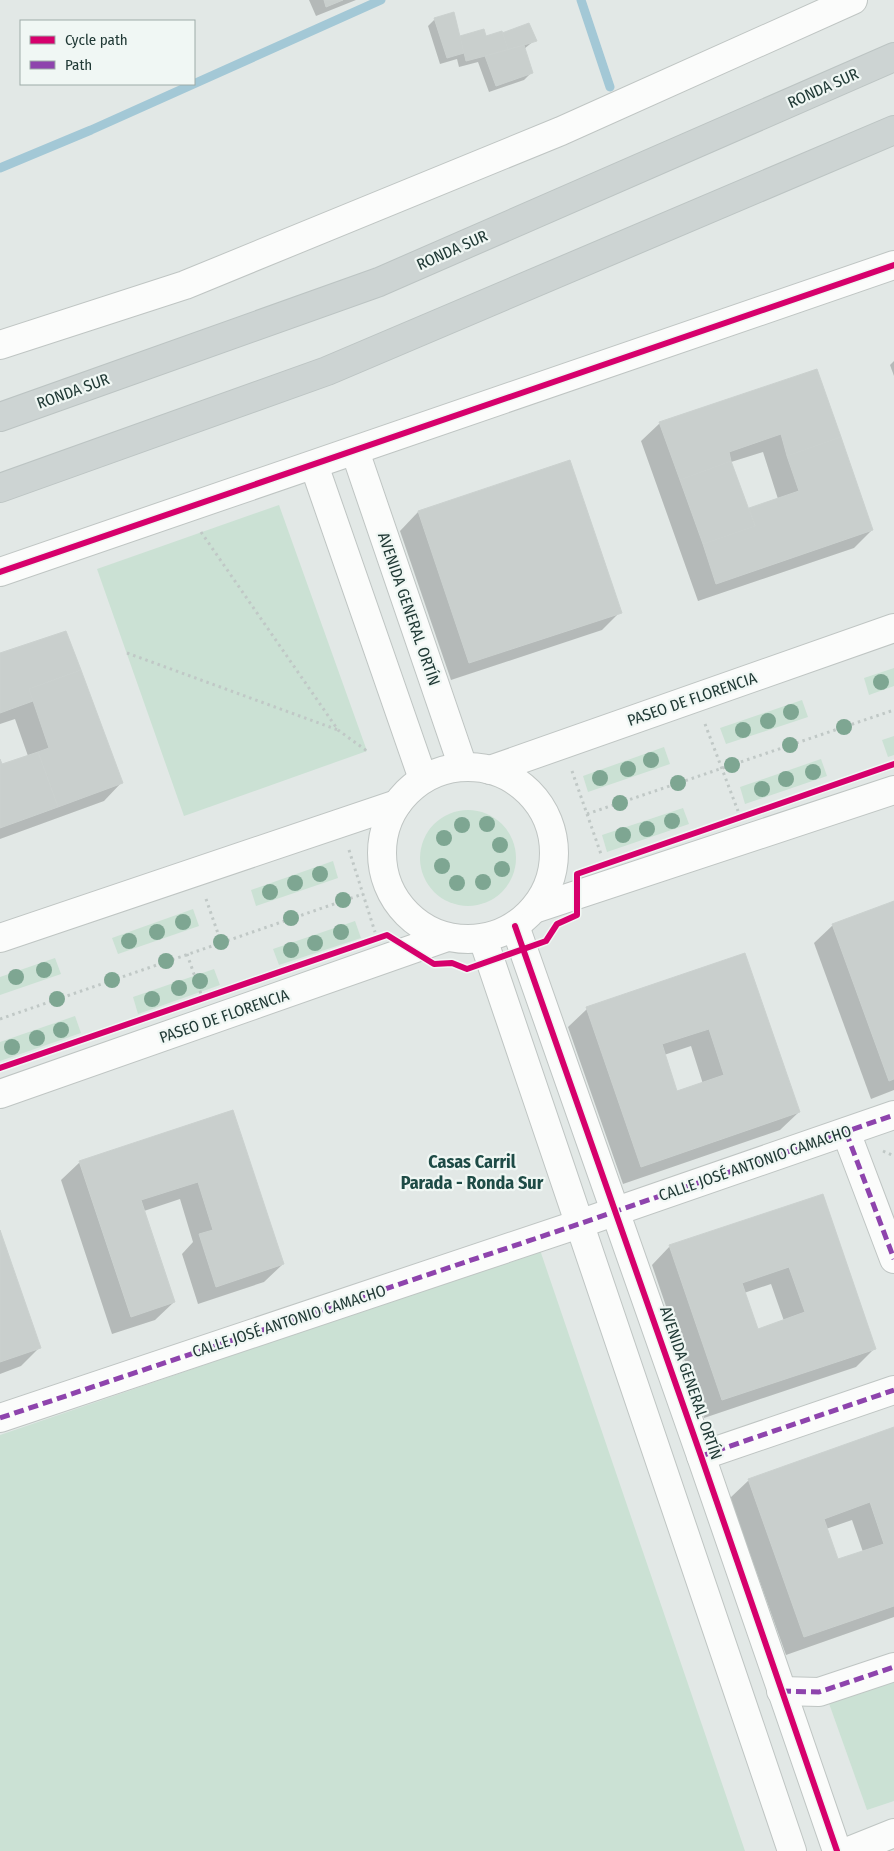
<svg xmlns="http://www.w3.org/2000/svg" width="894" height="1851" viewBox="0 0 894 1851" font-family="'Fira Sans Condensed',sans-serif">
<rect width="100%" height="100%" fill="#e2e8e6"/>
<g fill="#cbe1d4">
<polygon points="279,505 367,751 184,816 97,569"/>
<polygon points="894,668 894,686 869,695 864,678"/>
<polygon points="802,700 808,717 726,744 720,728"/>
<polygon points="894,736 894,755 888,757 882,740"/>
<polygon points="664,747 670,764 588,792 583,776"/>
<polygon points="821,759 827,776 745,804 740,787"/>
<polygon points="683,808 689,824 607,852 602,835"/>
<circle cx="468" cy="858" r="48"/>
<polygon points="333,861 338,878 256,906 251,890"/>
<polygon points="193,909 199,926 118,954 112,938"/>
<polygon points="355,921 361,938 279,965 273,949"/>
<polygon points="55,958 61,974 0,995 0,977"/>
<polygon points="214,969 220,985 138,1014 133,997"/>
<polygon points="75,1016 81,1033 0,1061 0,1042"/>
<polygon points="540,1250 745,1851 0,1851 0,1435"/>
<polygon points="894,1670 894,1801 867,1810 826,1695"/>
</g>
<g fill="#0003" fill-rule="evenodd">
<polygon points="309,0 356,0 316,16"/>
<polygon points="435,19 459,38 483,30 486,37 502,34 535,40 524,49 531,73 524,80 489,92 478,62 459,67 457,59 440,64 428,26"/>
<polygon points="894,361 894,376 890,365"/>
<path d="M816,370L872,530L854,548L698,601L641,441L660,423ZM763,452L778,499L748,509L731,462Z"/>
<polygon points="418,512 620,612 602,630 451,680 400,531"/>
<polygon points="0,654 122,782 104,801 0,839 0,763 1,765 28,756 15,719 0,724"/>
<polygon points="894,903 894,1090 871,1099 814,943 833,925"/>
<path d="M744,954L799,1112L780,1130L623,1184L568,1027L587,1009ZM691,1046L703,1084L676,1092L664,1055Z"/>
<polygon points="232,1112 283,1264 264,1282 198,1304 182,1254 193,1242 180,1199 144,1211 174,1302 155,1320 112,1334 61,1180 80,1162"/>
<path d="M823,1195L875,1348L856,1367L704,1418L652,1265L670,1246ZM771,1284L784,1321L757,1330L744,1293Z"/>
<polygon points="0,1234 39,1348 21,1366 0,1374"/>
<path d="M894,1428V1617L786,1655L730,1498L749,1480ZM852,1520L863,1552L837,1561L826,1529Z"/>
</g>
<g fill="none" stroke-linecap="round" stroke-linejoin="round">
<g stroke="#a3c8d6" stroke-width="9">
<polyline points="581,0 610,87"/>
<polyline points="0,168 91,130 381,0"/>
</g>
</g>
<g fill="#c9cfcd" stroke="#cbd1cf" fill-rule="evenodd">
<polygon points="324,0 343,0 326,7"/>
<polygon points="454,12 464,53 447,58 434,18"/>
<polygon points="529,23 537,41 508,50 502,33"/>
<polygon points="484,29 486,36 502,31 508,50 466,61 460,36"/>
<polygon points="524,45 533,73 496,86 485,56"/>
<polygon points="817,369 841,437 787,456 781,434 729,452 731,461 680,480 659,422"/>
<polygon points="841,437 873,530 716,584 703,544 755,526 749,508 799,491 787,456"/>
<polygon points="570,460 622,613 469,663 418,511"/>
<polygon points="731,461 755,526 703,544 680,480"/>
<polygon points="66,631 81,670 29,689 33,701 0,713 0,653"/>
<polygon points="81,670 123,783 58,807 38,752 49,748 29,689"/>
<polygon points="38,752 58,807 0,828 0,759 2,764"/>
<polygon points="894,901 894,1079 889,1081 832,924"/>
<path d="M745,953L800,1112L641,1167L586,1007ZM709,1029L724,1075L677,1091L662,1044Z"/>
<polygon points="233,1110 284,1264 216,1287 199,1234 213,1230 198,1182 141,1200 175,1302 131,1317 79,1161"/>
<path d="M823,1194L876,1349L722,1400L669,1245ZM789,1267L805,1312L758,1329L742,1283Z"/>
<polygon points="0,1230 41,1348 0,1362"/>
<path d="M894,1427V1606L804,1637L748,1479ZM870,1502L884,1544L838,1559L824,1519Z"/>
</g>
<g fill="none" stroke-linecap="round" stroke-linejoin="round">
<g stroke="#bfc5c3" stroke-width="30">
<g id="street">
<polyline points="0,345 185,285 561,131 853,0"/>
<polyline points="355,451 463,767"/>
<polyline points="314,465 423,779"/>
<polyline points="0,572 894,265"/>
<circle cx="468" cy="853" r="86"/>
<polyline points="490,770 894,628"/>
<polyline points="534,909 894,790"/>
<polyline points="515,926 701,1456 837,1851"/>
<polyline points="0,938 397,804"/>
<polyline points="483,939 792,1851"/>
<polyline points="0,1094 447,937"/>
<polyline points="846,1132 894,1259"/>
<polyline points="0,1418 579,1224 894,1115"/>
<polyline points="701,1456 894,1390"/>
<polyline points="781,1691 819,1692 894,1667"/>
<polyline points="849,1851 894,1833"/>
</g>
</g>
<g stroke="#bcc4c3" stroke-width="30">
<g id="primary">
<polyline points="0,417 379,282 894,57"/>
<polyline points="0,488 327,371 894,130"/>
</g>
</g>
<g stroke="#c0c8c6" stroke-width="3" stroke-dasharray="2.5 4" stroke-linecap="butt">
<polyline points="201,532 338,730 367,751"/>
<polyline points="127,653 338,730"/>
<polyline points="705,724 738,811"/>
<polyline points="572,771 602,857"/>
<polyline points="587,814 894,710"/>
<polyline points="349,850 375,932"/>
<polyline points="206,899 221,942"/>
<polyline points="187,954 201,994"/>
<polyline points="0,1019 363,894"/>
<polyline points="883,1151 894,1156"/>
</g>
<use href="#street" stroke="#fbfcfb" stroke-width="28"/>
<use href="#primary" stroke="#cdd4d3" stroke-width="28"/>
<g stroke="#8e44ad" stroke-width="5" stroke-dasharray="10 5" stroke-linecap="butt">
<polyline points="846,1132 894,1259"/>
<polyline points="0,1418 579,1224 894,1115"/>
<polyline points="701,1456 894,1390"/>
<polyline points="781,1691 819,1692 894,1667"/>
</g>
<g stroke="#f0f7f4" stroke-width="9">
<g id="cycleway">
<polyline points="0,572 894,265"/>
<polyline points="515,926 701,1456 837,1851"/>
<polyline points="0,1068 387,935 434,964 452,963 467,969 546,941 557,924 577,915 577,874 894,764"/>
</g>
</g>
<use href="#cycleway" stroke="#d6006c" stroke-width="6"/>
</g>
<g fill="#7ea692">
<circle cx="881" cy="682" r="8"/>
<circle cx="791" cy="712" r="8"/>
<circle cx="768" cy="721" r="8"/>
<circle cx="844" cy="727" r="8"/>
<circle cx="743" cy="730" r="8"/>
<circle cx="790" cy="745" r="8"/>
<circle cx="651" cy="760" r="8"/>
<circle cx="732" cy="765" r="8"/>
<circle cx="628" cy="769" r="8"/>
<circle cx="813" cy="772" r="8"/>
<circle cx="600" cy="778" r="8"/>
<circle cx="786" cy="779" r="8"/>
<circle cx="678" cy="783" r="8"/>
<circle cx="762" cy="789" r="8"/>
<circle cx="620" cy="803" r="8"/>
<circle cx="672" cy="821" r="8"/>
<circle cx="487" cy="824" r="8"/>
<circle cx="462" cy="825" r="8"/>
<circle cx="647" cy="829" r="8"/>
<circle cx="623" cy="835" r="8"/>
<circle cx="444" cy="838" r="8"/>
<circle cx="500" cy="845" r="8"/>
<circle cx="442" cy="866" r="8"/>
<circle cx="502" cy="869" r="8"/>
<circle cx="320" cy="874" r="8"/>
<circle cx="483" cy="882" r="8"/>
<circle cx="295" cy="883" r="8"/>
<circle cx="457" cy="883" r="8"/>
<circle cx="270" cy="892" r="8"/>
<circle cx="343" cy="900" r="8"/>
<circle cx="291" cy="918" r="8"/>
<circle cx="183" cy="922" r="8"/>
<circle cx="157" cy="932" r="8"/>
<circle cx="341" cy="932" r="8"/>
<circle cx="129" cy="941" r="8"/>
<circle cx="221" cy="942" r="8"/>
<circle cx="315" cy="943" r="8"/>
<circle cx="291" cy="950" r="8"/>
<circle cx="166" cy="961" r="8"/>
<circle cx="44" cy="970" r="8"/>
<circle cx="16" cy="977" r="8"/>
<circle cx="112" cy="980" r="8"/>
<circle cx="200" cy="981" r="8"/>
<circle cx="179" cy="988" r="8"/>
<circle cx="57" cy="999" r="8"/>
<circle cx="152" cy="999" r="8"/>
<circle cx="61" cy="1030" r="8"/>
<circle cx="37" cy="1038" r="8"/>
<circle cx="12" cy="1047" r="8"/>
</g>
<g text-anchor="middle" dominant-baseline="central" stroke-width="4.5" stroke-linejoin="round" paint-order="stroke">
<g font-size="16" fill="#213a36" stroke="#f0f7f4">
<text transform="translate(823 88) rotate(-24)">RONDA SUR</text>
<text transform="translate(452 250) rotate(-24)">RONDA SUR</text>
<text transform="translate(73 391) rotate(-20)">RONDA SUR</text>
<text transform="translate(409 609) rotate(71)">AVENIDA GENERAL ORTÍN</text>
<text transform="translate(692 699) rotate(-19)">PASEO DE FLORENCIA</text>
<text transform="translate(224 1016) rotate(-19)">PASEO DE FLORENCIA</text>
<text transform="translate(755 1163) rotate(-19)">CALLE JOSÉ ANTONIO CAMACHO</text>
<text transform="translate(289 1321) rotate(-18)">CALLE JOSÉ ANTONIO CAMACHO</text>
<text transform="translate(691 1383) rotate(71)">AVENIDA GENERAL ORTÍN</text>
</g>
<g font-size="18" font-weight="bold" fill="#1e4b46" stroke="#f0f7f4">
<text x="472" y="1162">Casas Carril<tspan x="472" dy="21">Parada - Ronda Sur</tspan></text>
</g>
</g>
<rect x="20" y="20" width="175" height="65" fill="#f0f7f4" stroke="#9daba8"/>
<rect x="30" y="36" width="25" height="8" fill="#d6006c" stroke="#9daba8"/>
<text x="65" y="45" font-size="15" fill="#213a36">Cycle path</text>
<rect x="30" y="61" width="25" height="8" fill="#8e44ad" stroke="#9daba8"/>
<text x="65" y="70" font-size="15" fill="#213a36">Path</text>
</svg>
